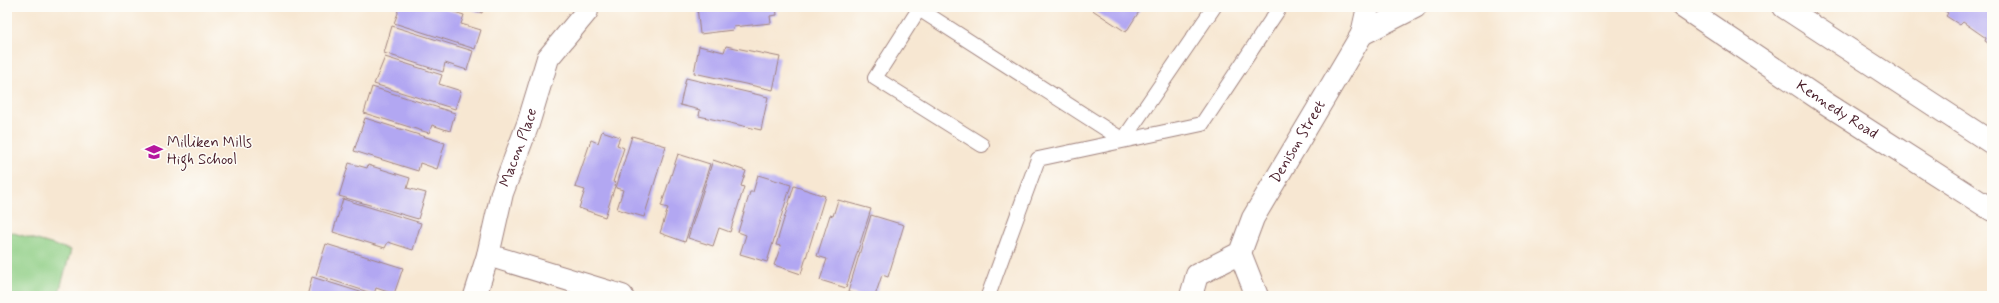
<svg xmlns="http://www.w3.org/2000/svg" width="1999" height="303" viewBox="0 0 1999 303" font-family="Mynerve,sans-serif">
<rect width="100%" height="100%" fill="#fdfcf7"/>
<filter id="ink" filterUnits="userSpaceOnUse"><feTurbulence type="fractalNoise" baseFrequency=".025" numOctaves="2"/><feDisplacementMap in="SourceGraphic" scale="8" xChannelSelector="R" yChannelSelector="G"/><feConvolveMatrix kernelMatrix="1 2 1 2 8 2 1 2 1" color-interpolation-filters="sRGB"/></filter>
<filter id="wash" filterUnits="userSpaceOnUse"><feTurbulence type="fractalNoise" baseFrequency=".012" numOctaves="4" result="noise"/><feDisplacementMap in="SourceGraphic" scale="16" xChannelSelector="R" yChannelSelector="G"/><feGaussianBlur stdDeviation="0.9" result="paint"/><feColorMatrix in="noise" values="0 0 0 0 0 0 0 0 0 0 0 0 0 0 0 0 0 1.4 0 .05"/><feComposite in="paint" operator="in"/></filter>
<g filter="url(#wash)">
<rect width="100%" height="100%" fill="#f7e7d2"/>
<polygon fill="#8fce85" stroke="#6c7658" points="7,231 71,250 58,296 7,296"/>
<g id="blocks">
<g fill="#b2a7f2">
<polygon points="397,7 438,7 464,15 461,24 481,30 475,49 394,23 398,13"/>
<polygon points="465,7 483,7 482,13"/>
<polygon points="697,7 776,7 777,15 770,16 771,23 733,27 733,30 700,34"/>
<polygon points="1088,7 1142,7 1126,32"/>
<polygon points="1939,7 1992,7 1992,46 1985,41 1986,38 1963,22 1960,25 1946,16 1948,13"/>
<polygon points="392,26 473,51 467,70 445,63 443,72 384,53"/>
<polygon points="699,46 724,52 726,46 780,57 773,90 694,73"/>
<polygon points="385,57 442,75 439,84 461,91 455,109 374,84"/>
<polygon points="686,78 768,97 761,130 699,116 700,110 680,105"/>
<polygon points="372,87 455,113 450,131 432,125 429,133 364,113"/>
<polygon points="365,118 445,143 437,169 420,163 418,171 354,151"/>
<polygon points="602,131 620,137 617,145 624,148 613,182 616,183 605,217 579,208 585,190 575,187 591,140 598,143"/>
<polygon points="632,136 666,146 644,217 617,209 623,190 616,188"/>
<polygon points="678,154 710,164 685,242 660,233 668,208 661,206"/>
<polygon points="713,160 746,171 741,186 744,187 730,232 719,228 713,246 688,238"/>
<polygon points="349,163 367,168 368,165 410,178 407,188 426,193 418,219 339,196"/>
<polygon points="758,175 791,185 767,262 740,254 746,235 738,232 750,192 753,192"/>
<polygon points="794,186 825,196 801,274 774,265 781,246 776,245"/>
<polygon points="343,199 421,223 413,250 388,242 385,248 333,232"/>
<polygon points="838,200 871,209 846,288 820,280 827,259 817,256 830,215 833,216"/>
<polygon points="871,215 904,225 888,277 882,275 875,296 862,296 848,292"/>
<polygon points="326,244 403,268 394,294 376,288 374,294 316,275"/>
<polygon points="312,277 373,296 307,296"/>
</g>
</g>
</g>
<g filter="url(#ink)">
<use href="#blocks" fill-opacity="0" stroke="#a0837e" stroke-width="1"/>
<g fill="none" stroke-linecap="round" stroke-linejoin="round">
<g stroke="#a0837e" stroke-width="16">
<g id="service">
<polyline points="982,145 875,78 919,9 1123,140 1214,7"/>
<polyline points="988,296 1038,159 1202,124 1280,7"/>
</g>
</g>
<g stroke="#a0837e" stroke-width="24">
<g id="minor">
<polyline points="488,255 622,296"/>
<path id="s1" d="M475,296L488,255L502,193L528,124L548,58L587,11"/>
</g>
</g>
<g stroke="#a0837e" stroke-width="24">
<g id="secondary">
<path id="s2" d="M1683,7L1827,104L1992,210"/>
<polyline points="1784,7 1992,143"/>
<polyline points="1362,34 1415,7"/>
<polyline points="1240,253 1257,296"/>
<path id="s3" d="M1191,296L1197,275L1240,253L1253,218L1362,34L1368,7"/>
</g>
</g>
<use href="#service" stroke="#fff" stroke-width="14"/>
<use href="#minor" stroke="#fff" stroke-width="22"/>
<use href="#secondary" stroke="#fff" stroke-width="22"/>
</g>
</g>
<defs>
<g id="school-bare" transform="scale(1.38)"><path d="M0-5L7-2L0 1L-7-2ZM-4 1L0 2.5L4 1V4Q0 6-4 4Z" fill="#b5179e" stroke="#fdfcf7" stroke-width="2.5" paint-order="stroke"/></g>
</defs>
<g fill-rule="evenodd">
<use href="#school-bare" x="154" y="152"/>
</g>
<g text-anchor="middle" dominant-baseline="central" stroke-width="3" stroke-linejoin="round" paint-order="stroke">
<g font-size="15" fill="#4a1f2b" stroke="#fdfcf7">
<text stroke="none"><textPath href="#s2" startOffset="185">Kennedy Road</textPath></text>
<text stroke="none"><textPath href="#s3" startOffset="196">Denison Street</textPath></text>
<text stroke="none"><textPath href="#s1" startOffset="155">Macon Place</textPath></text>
</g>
<g font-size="15" fill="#4a1f2b" stroke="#fdfcf7" text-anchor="start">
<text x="167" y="143">Milliken Mills<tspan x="167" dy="17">High School</tspan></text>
</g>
</g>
<rect width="1999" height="303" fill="none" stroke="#fdfcf7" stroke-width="24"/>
</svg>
